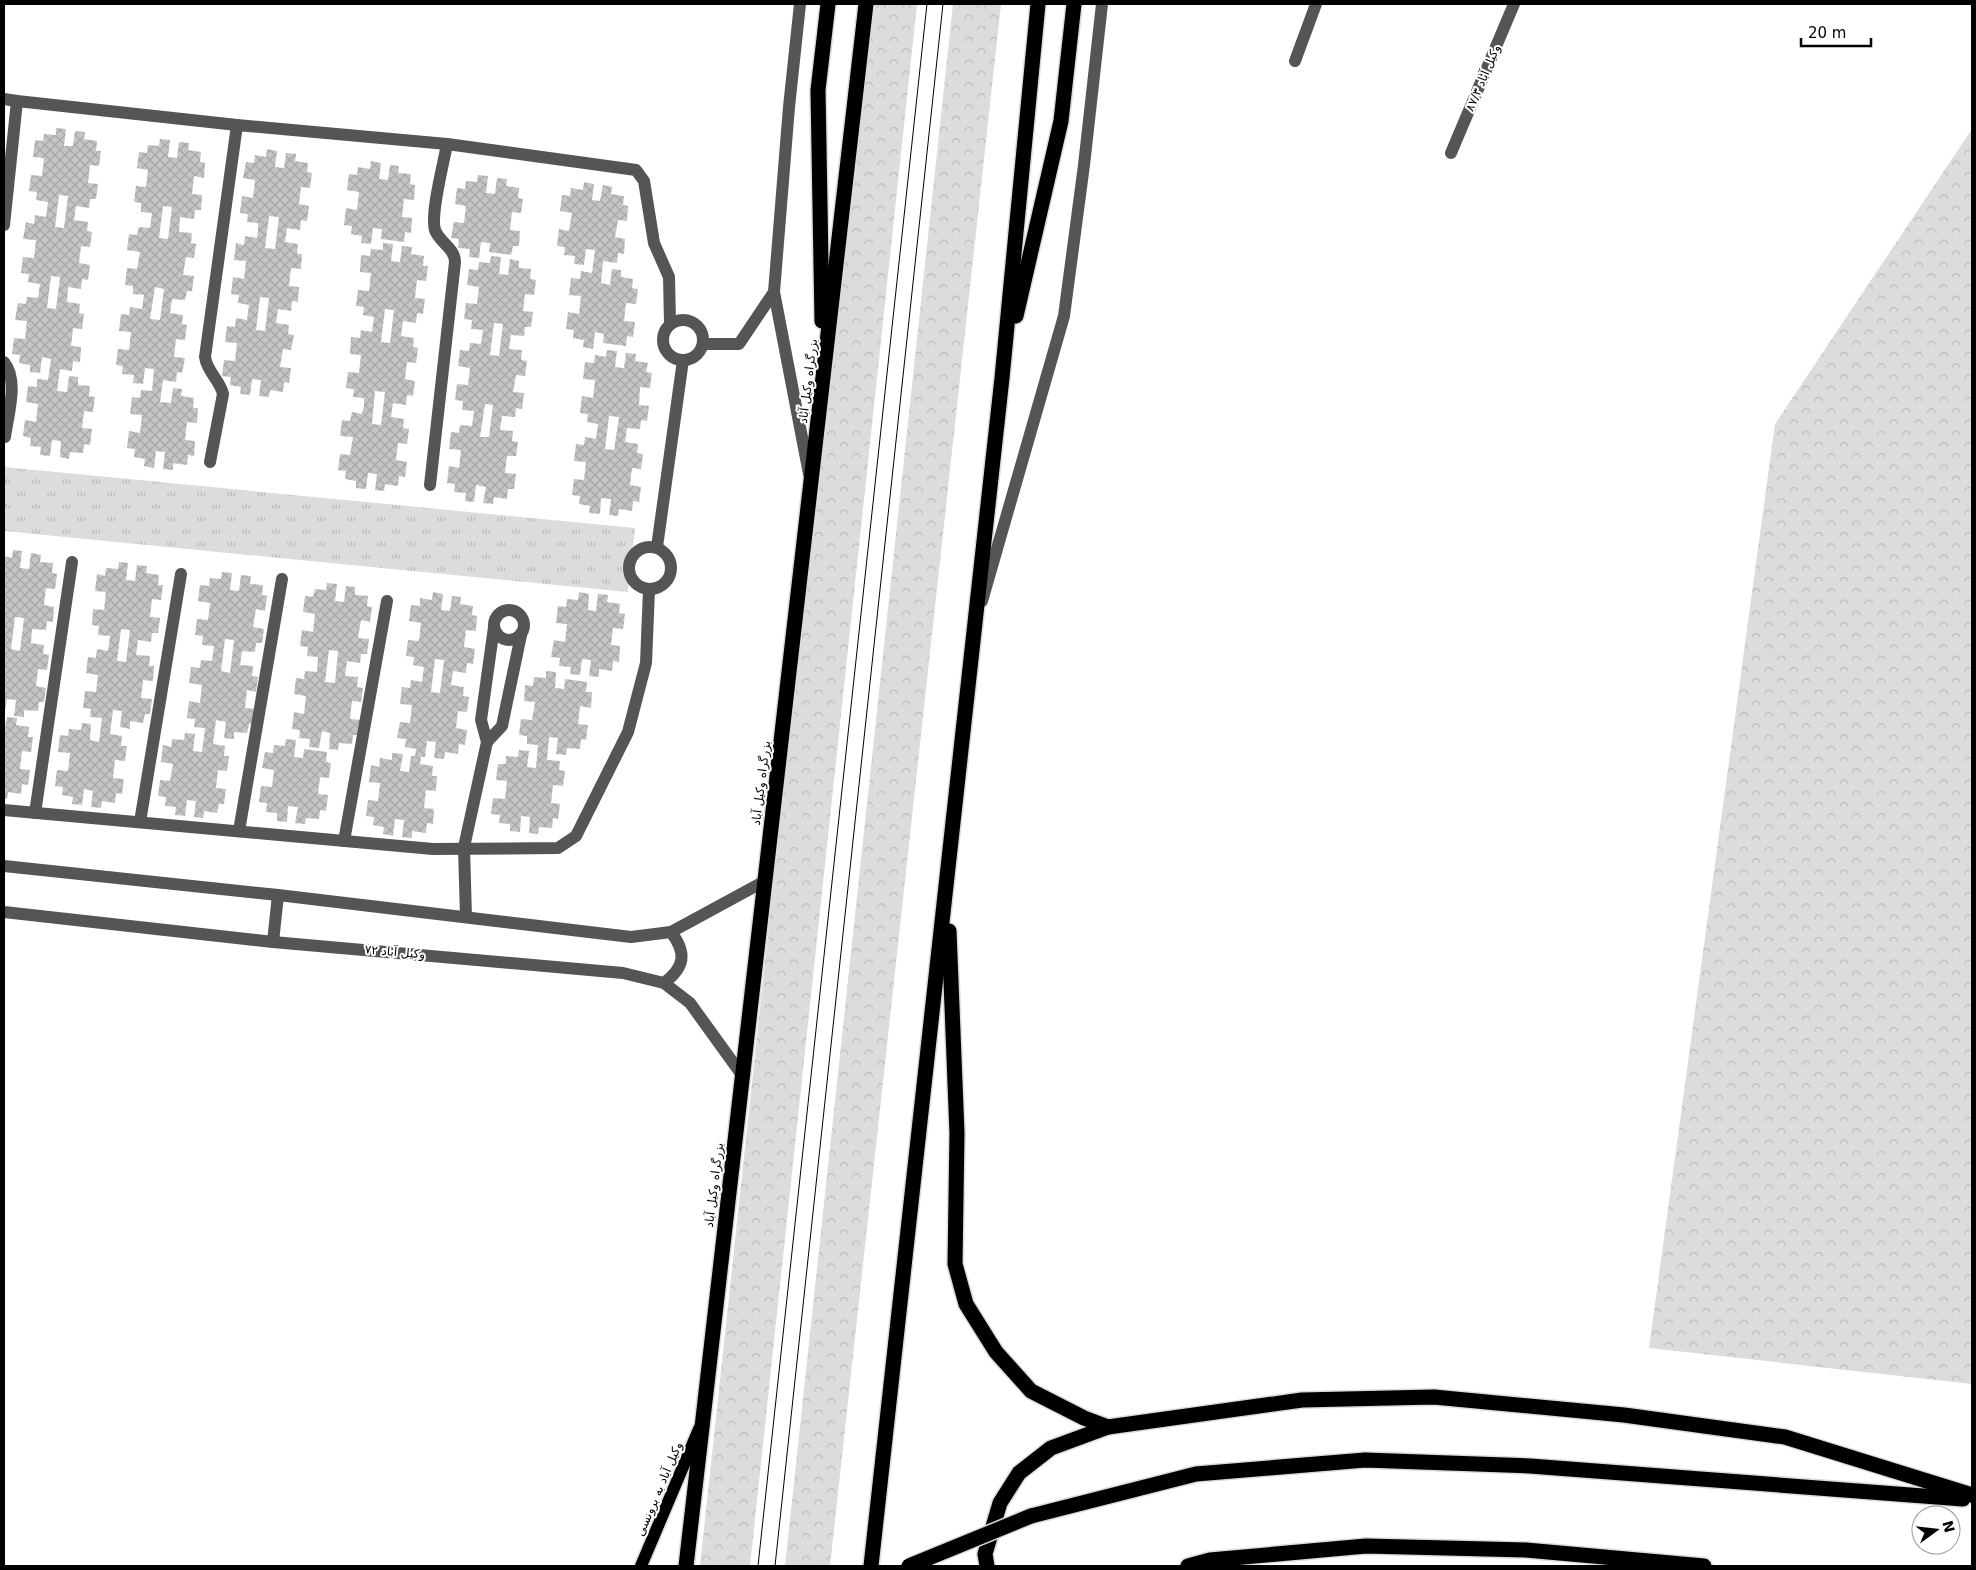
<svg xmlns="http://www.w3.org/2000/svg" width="1976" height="1570" viewBox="0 0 1976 1570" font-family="'DejaVu Sans',Vazirmatn,sans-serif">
<defs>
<pattern id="grass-tufts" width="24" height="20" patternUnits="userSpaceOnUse" patternTransform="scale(1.25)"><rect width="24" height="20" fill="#dcdcdc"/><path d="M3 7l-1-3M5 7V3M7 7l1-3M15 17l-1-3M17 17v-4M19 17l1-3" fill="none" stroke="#bbb"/></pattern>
<pattern id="forest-crowns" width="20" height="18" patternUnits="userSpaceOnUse" patternTransform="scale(1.25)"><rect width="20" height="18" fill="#dcdcdc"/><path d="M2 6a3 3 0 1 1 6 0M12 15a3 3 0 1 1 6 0" fill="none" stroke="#bbb"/></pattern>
<pattern id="building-cross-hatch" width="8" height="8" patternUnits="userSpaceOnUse" patternTransform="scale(1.25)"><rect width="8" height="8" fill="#c4c4c4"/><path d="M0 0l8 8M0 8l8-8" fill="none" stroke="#a7a7a7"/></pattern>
</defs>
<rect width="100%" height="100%" fill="#fff"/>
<polygon fill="url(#grass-tufts)" points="4,467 635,528 628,592 4,531"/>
<g fill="url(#forest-crowns)">
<polygon points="868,4 917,4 750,1566 700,1566"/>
<polygon points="953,4 1001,4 830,1566 785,1566"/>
<polygon points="1972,129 1972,1384 1649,1348 1775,424"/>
</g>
<g fill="url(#building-cross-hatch)" fill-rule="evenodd">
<path d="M56,128L66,129L64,146H73L75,131L85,132L84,139L97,141L96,151H101L99,166L90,165L88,183L98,184L96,199H90L89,208L76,206L74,220L88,222L87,231L92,232L90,247L81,246L79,263L90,265L88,280L82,279L81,289L68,287L67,302L80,304L79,313L84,314L82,329L73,328L71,346L81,347L80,362L73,361L72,371L60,369L57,391L67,392L69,376L78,377V385L90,386L89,396L95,397L93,412L84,411L82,428L92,429L90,445L84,444L83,453L70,452L69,459L60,457L61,441L52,440L50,456L40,455L41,447L30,446L31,438L23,436L25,420L36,422L38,404L26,402L28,386L37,387V379L48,380L51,359L42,357L40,373L30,372V365L19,363L20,355L12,354L14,338L25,339L27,321L15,320L18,303L26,304L27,297L38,298L40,284L28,282L29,274L21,273L23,257L34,258L36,240L23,239L26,222L34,224L35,215L46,217L48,202L36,200L37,192L29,191L31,175L42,176L44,158L33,157L35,140L43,141L44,134L56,135ZM59,195L68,196L64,228L55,227ZM51,276L60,277L56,309L47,308Z"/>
<path d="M160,139L170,140L168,157L177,158L179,142L189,143L188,150L201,152L200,162L205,163L204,178L194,176L192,194L202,195L201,210H195L194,219L180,217L179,232L192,233L191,243L196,244L194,258L186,257L183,275L194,276L192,291H187L185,300L172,299L170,313L183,315L182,324L187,325L185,340L176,339L174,357L185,358L182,373L177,372L176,382L163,380L160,402L171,403L173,388L182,389L181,396L194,398L193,408H198L197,423L187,422L185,440L195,441L194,456L188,455L187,465L173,463V470L163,469L165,452L156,451L154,468L144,466L145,459L134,457L135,449L127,448L129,431L140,433L142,415L130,414L132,397L140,398L141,390L152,391L154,369L145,368L143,384L133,383L134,375L122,374L123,366L116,365L118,349L129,350L131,332L119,331L121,314L129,315L130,307L142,309L144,295L133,294V286L125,285L127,268L137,269L140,252L127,250L129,234L137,235L139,227L150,228L152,213L141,212V203L134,202L136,186L146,187L148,170L137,168L139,152L147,153L148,145L159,146ZM163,206L172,207L168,239L159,238ZM155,287L164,289L160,320L150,319Z"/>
<path d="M267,149L277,151L275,167L284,168L286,153L296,154L295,161L308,163L307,172L312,173L310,188L301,187L299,204L309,206L307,221L301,220L300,230L287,228L285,242L298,244L297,254H302L301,269L291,268L289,286L299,287L298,302L292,301L291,311L278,309L276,323L289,325L288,334L294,335L291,350L283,349L280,367L291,368L289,383L284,382L283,392L270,390L269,397L259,396L261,380L252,379L250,395L240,394L241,387L230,385L231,377L222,376L224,360L235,361L237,343L225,342L227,326L235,327L236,318L247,320L248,312L249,305L238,303L239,295L231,294L233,277L244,279L246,261L234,260L236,243L244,245L245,236L257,238L258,231V223L247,222L248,214L240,213L242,196L253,198L255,180L243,178L246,162L254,163L255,155L266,157ZM269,216L279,217L275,249L265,248ZM260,297L269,298L265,331L256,330Z"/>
<polygon points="371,161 381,163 379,179 388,180 390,165 399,166 398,173 411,174 410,184 415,185 414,200 404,199 402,217 412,218 411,233 405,232 404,242 381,239 382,229 373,228 371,244 361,243 362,236 351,234 352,226 344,225 346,208 357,210 359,192 347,190 349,174 357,175 358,167 370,169"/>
<polygon points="478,175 488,176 486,193 495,194 497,178 507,179 506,186 519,188 518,198 523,199 521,213 512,212 510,230 520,231 519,246 513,246 511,255 489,252 490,243 481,242 479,258 469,257 470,249 458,248 459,239 451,238 454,222 464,223 466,206 455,204 457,188 465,189 466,181 477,182"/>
<polygon points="584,182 594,184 592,200 600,201 603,185 612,187 611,194 624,196 623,205 628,206 627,221 618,220 615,237 625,239 624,254 618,253 617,263 603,261 601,283 610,285 612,269 621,270 621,277 633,279 632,288 638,289 636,304 626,303 624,321 635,322 633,337 627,336 626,346 603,343 604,334 595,332 593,349 583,347 584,340 573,338 574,330 566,329 568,312 579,314 581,296 569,295 571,278 580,279 581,271 592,273 595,250 586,249 584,265 574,264 575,256 564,255 565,247 557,246 559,229 569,231 572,213 560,211 562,195 570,196 571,188 583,190"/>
<path d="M383,243L393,244L391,261L400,262L402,246L412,247L411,254L424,256L423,266H428L426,281L417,280L415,298L425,299L423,314L417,313L416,323L403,321L402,328L401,336L414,338L413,347L418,348L416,363L407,362L405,379L415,381L413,396L407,395L406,405L393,403L391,417L404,419L403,428L409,429L407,444L398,443L396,460L407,462L405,477L399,476L398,486L385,484L384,491L375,490L377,474L368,473L366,489L356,488V481L345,479L346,471L338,470L340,454L350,455L353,437L340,436L342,420L350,421L352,412L362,414L364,406V398L353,397L354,389L346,388L348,372L359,373L361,355L350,354L351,337L360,338L361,330L372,332L374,317L363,315L364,307L356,306L358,290L369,291L371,273L360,272L361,255L370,256L371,249L383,250ZM385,309L394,310L390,343L381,342ZM375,391L385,392L381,425L372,424Z"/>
<path d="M491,256L501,257L499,274L508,275L510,259L519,261V268L531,269L530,279L536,280L534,295L525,294L523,311L533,312L531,327H525L524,336L511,335L509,349L522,350L521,360L527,361L525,376L516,375L513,392L524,393L522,409L516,408L515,417L502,416L500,430L513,431L512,441L518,442L516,456H507L505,473L516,474L514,489H508L507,499L494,497L493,504L483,503L486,487L476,485L474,502L465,501L466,493L454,492L455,484L447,483L449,466L459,468L461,450L449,449L451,432L459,433L460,425L472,426L474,411L462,410L463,401L455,400L457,384L468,385L470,368L458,366L460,350L469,351L470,343L481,344L482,338L483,330L471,329L472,320L464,319L466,303L477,304L479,287L467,285L469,269L478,270L479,262L490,263ZM494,323L503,324L499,356L490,355ZM485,404L493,405L489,437H480Z"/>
<path d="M607,350L617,351L615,367L624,368L626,353L636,354L635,361L648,363L646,372L652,373L650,388L640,387L639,405L649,406L647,421L641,420L640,429L627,428L625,442L638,444L637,453L643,454L641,469L632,468L630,485L641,487L639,502L633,501L632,511L619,509L618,516L609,515L611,499L601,498L600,514L589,513L590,506L579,504L580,496L572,495L574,479L584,480L586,462L574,461L576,444L584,445L585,437L596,439L598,424L587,422L588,414L580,413L582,396L593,398L595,380L583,379L585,362L594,363L595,355L606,357ZM609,416L619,417L614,450L605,449Z"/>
<path d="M13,550L22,551L20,568L29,569L31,553L41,555L40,562L53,563L52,573L57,574L55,589L46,588L44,605L54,607L53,622L47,621L46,630L32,629L31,643L44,645L43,654L49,655L47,670L38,669L36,686L46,688L44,702H39L38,711L24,710V717L14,716L16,700L7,699L4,716V556L12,558ZM15,617L24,618L20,651L11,649Z"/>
<path d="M119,562L128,563L126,580L135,581L137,565L147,566L146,573L159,575L158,585H163L161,600L152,599L150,617L160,618L158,633H152L151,642L138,640L136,655L150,656L149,666H154L153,681L143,680L141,698L152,699L150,714H145L143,723L130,721V729L120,727L122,711L113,710L110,734L122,736L121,746H127L125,761L115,760L113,778L124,779L122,794L116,793L115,803L102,801L101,808L91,807L93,791L84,789L82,805L72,804L73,797L62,795L63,787L55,786L57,770L68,771L70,753L58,752L60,735L68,736L69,729L81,730L82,723L91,724L90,740L99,742L102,718L90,717L91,709L83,708L85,691L96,692L98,675L86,673L88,657L96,658L97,649L108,651L110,636L98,635L99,626L92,625L93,609L104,610L106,592L95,591L97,574L105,576L106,568L118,569ZM121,629L130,630L126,662L117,661Z"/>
<path d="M222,572L232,573L230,590L239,591L241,575L251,576L250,584L263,585L262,595L267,596L265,611L256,609L253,627L264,629L262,643H256L255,652L242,651L240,665L253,666L252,676L258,677L256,692L247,690L245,708L256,709L254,724H249L247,733L234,732V739L224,738L226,722L216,720L213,744L225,746L224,756H229L227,771L218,770L216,788L226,789L224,804H219L217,813L204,811L203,818L194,817L196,801L187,800L185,816L175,815L176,807L165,806L166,797L158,796L160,780L170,781L173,764L161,762L163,745L171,747L172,739L184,740L185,733L195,734L193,751L202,752L205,728L194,727L195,719L187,718L189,701L200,703L202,685L189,683L191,667L200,668L201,660L212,661L214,646L202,645L203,636L195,635L197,619L208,620L210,603L198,601L200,585L209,586L210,578L221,579ZM225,639L234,640L230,673L221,671Z"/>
<path d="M327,583L337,584L335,601L344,602L346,586L355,587V595L368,596L367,606L372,607L370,622L361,620L358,638L369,639L367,654H361L360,663L347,661L345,676L358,677L357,687L363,688L361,702L352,701L350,719L361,720L359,735H353L352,744L339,743L338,750L329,749L330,733L322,731L319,748L309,747L310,739L299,738L300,730L292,729L294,712L304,714L306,696L294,694L296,678L304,679L305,671L317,672L318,657L307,656L308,647L300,646L302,630L313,632L315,614L303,612L305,596L313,597L315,589L326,590ZM329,650L338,651L335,683L325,682Z"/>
<path d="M433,592L443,594L441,610L450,611L452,596L461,597L460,604L473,606L472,615L477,616L476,631L466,630L464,647L475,649L473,664L467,663L466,673L453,671L451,685L464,687L463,696L469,697L467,712L458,711L456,728L467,730L465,745L459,744L458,754L445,752L444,759L434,758L436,742L427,741L425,757H421L420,764L433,766L432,776H437L436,791L426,790L424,808L434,809L433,824L427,823L426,833L412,831V838L402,837L404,820L395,819L393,836L383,834L384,827L373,825L374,817L366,816L368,800L378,801L380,783L369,782L371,765L379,767L380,758L392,760V753L403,754L400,771L409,772L411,756H415L416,749L405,747L406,739L397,738L400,722L410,723L412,705L400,704L402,687L410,688L411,680L422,682L424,667L413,665L414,657L406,656L408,640L419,641L421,623L409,621L411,605L420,606V598L432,600ZM435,659L444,660L440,693L431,692Z"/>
<polygon points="579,592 589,594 588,610 596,611 598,594 608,595 607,602 620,604 619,613 625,614 623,629 613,628 611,645 620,646 619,662 613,661 612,671 599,669 599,677 589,676 591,660 582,659 580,675 570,674 571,667 559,666 560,658 551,657 554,640 565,642 567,624 556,623 558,606 566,607 567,599 578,600"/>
<polygon points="546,671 556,672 555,688 564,689 565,679 587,682 586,692 592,692 591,708 580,706 578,724 588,725 586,740 581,739 580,749 567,748 566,755 556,754 558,738 549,737 547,760 560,761 559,770 565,771 563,786 553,785 551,803 560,804 558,819 553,818 552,828 539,827 538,834 529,833 530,817 521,816 520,832 510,831 510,824 499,823 500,815 491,814 493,798 505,799 507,781 496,780 498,764 506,764 506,756 518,757 519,750 529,751 527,767 536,768 538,745 527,744 527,736 519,735 521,719 532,720 535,702 524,701 525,685 533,686 534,677 546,678"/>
<polygon points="7,717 17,718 16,725 29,727 28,737 33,737 31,752 22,751 20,769 30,770 28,785 22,784 21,794 8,792 7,799 4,799 4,733"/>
<polygon points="286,739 296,740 294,757 303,758 304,749 327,752 326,762 331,763 329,778 320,777 318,794 328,795 326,811 320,810 319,819 306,818 305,824 295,823 298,807 288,806 287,822 277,821 277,813 266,812 267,803 259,802 261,786 272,787 274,770 262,768 265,752 273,753 274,745 285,746"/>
</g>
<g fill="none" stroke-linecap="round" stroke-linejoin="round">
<g stroke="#dbdbdb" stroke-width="15">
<polyline id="major" points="641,1566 699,1429"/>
</g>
<g stroke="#dbdbdb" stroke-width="18">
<g id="highway">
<polyline points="1016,316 1061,121 1074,4"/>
<polyline points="822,321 818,90 828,4"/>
<polyline points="949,931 957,1133 955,1264 966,1304 996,1352 1031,1391 1084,1418 1108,1427"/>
<polyline points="1031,1516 1196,1474 1365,1460 1530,1466 1963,1499"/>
<polyline points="686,1566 866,4"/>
<polyline points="871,1566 1002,378 1038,4"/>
<polyline points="987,1566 985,1554 1000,1503 1019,1473 1051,1448 1108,1427 1302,1400 1434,1397 1624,1415 1785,1437 1972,1495"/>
<polyline points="1188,1566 1210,1560 1366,1546 1526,1550 1704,1566"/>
</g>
</g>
<g stroke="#555" stroke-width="12">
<polyline points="800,4 789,107 774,292 809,474"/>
<polyline points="1295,61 1316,4"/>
<polyline points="4,99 17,101"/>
<polyline points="1451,153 1514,4"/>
<polyline points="4,225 17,101 237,125"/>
<circle cx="683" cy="340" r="20"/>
<polyline points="703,344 739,344 774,292"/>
<path d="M4,362C19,380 8,415 5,437"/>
<path d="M210,462L223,394C220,380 207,372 205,357L237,125L447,144L636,170L644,181L654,243L669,277L670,323"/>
<path d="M430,485L455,262C455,248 439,242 435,230C430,214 444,162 447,144"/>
<circle cx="650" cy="568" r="21"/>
<polyline points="657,547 683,360"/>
<polyline points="982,601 1064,316 1084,165 1102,4"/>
<circle cx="509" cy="625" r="15"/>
<polyline points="487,742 502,726 521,635"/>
<polyline points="4,810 433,849 558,848 576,836 628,732 646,663 649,590"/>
<polyline points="35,813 72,562"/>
<polyline points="140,822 181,574"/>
<polyline points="239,831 282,579"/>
<polyline points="344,841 387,601"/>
<polyline points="4,866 278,895 631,937 671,932 765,881"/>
<polyline points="4,912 273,942 623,973 664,983 690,1003 742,1075"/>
<polyline points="466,917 464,847 487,742 481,720 494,627"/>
<polyline points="273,942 278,895"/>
<path d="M664,983C685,967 687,953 671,932"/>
</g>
<use href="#major" stroke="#000" stroke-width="12"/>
<use href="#highway" stroke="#000" stroke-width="15"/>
<g stroke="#000" stroke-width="1">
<polyline points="758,1566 927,4"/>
<polyline points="775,1566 943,4"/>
</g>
<g stroke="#dbdbdb" stroke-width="18" stroke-linecap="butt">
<polyline id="highway-bridge" points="909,1566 1031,1516"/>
</g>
<use href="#highway-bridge" stroke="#000" stroke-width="15"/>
</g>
<g text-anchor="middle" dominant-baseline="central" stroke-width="4" stroke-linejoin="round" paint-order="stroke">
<g font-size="12" fill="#000" stroke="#fff">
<text transform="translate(1483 78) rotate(-67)">وکیل آباد ۸۷/۳</text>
<text transform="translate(808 381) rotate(-83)">بزرگراه وکیل آباد</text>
<text transform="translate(761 783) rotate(-83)">بزرگراه وکیل آباد</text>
<text transform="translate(395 952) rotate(5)">۷۲ وکیل آباد</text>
<text transform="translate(714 1185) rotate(-83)">بزرگراه وکیل آباد</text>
<text transform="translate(659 1489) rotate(-67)">وکیل آباد به برونسی</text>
</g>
</g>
<rect width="1976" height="1570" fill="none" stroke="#000000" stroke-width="10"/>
<g transform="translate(1936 1530) rotate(75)"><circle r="24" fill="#ffffff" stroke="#999999"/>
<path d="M0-4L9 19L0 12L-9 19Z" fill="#000000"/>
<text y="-8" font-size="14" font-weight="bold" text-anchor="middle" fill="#000000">N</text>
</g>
<path d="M1801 38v8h70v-8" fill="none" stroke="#000000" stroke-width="2.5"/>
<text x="1808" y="38" font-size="15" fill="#000000" stroke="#ffffff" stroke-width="4" paint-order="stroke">20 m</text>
</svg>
